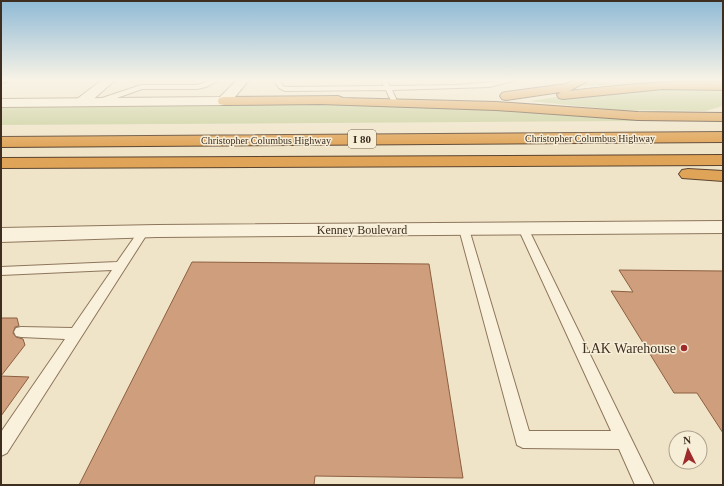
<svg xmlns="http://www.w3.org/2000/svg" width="724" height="486" viewBox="0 0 724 486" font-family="'Times New Roman',serif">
<rect width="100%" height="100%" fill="#f0e4c8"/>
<g fill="#c9cf9b">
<polygon points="587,80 713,80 717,81 583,86"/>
<polygon points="688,86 723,88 723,106 705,111 618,110 529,101 571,95"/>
<polygon points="368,104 501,107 642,121 1,125 1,106"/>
</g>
<g fill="#cf9f7d" stroke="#8d5f41">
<polygon points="192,262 429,264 463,478 315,476 314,485 79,485"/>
<polygon points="619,270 723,271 723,433 697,393 674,393 611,291 633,292"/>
<polygon points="1,318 17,318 19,326 15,327 13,333 16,337 23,339 25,345 1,376"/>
<polygon points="1,376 29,377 1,416"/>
</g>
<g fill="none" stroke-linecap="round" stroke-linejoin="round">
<g stroke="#8d765c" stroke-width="2">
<g id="service">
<polygon points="212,80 219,80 206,87 197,89 142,89 114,99 96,103 93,101 141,85 197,85"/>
<polygon points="274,80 280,80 283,86 286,87 384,86 381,80 387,80 390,86 457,85 517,80 489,87 392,90 398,103 395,105 392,103 386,90 285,91 279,88"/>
<polygon points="523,225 528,228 654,485 635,485 619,449 523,448 517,445 459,229 460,227 468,227 469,229 529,431 611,431 518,228"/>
<polygon points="144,228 149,231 7,453 1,456 1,432 65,339 21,337 16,336 14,332 16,328 21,327 72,328 112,270 1,275 1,267 117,262 140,229"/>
</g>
</g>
<g stroke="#8d765c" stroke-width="2">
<g id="minor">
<polygon points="1,80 8,80 6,82 1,83"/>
<polygon points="102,80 115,80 87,105 77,105 76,102 77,99"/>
<polygon points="723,221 723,233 157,237 1,242 1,228 157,225"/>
</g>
</g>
<g stroke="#8d765c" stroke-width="2">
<polygon id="tertiary" points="237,80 249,80 229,104 224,105 1,107 1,99 220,97"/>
</g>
<g stroke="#5b4430" stroke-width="2">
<g id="motorway">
<path d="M574,80H588L586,82L569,91C621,85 671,80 723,82V90L663,89L563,99L559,98L557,95L561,92L506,100L502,99L500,96L502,93L506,92L566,84Z"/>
<polygon points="338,96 343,98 496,102 638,112 723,113 723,121 638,120 496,110 320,104 224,105 219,104 218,101 219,98 224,97"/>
<polygon points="723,132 723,142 1,147 1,137"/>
<polygon points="723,155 723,165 1,168 1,158"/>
<polygon points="688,169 723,171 723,181 682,178 679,174 682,170"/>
</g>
</g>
<use href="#service" fill="#faf1dc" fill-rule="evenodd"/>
<use href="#minor" fill="#faf1dc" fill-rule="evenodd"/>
<use href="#tertiary" fill="#faf1dc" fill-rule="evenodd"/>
<use href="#motorway" fill="#e0a458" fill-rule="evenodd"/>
</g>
<linearGradient id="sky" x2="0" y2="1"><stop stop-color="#8fbad6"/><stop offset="0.54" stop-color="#f8f3e6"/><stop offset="1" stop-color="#f8f3e6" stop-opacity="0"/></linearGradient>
<rect width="724" height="148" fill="url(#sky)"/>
<circle fill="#9e2a2b" stroke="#f7eed8" stroke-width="1.5" cx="684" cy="348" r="4"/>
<g text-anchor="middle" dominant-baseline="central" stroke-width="3" stroke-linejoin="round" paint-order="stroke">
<g font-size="10" fill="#3d2e20" stroke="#f7eed8">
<text x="590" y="138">Christopher Columbus Highway</text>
<text x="266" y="140">Christopher Columbus Highway</text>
</g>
<rect fill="#f7eed8" stroke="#756857" stroke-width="1" x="348" y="130" width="28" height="18" rx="3"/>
<g font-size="11" font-weight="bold" fill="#3d2e20">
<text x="362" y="139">I 80</text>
</g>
<g font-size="12" fill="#3d2e20" stroke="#f7eed8">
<text x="362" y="230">Kenney Boulevard</text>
</g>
<g font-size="14" fill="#3d2e20" stroke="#f7eed8" text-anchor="end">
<text x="676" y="348">LAK Warehouse</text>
</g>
</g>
<rect width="724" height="486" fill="none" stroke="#3d2e20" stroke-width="4"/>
<g transform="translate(688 450) rotate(355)"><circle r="19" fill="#f7eed8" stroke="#ada18e"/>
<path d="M0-3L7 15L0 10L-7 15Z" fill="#9e2a2b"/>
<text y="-6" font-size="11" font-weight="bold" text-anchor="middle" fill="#3d2e20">N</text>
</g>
</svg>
